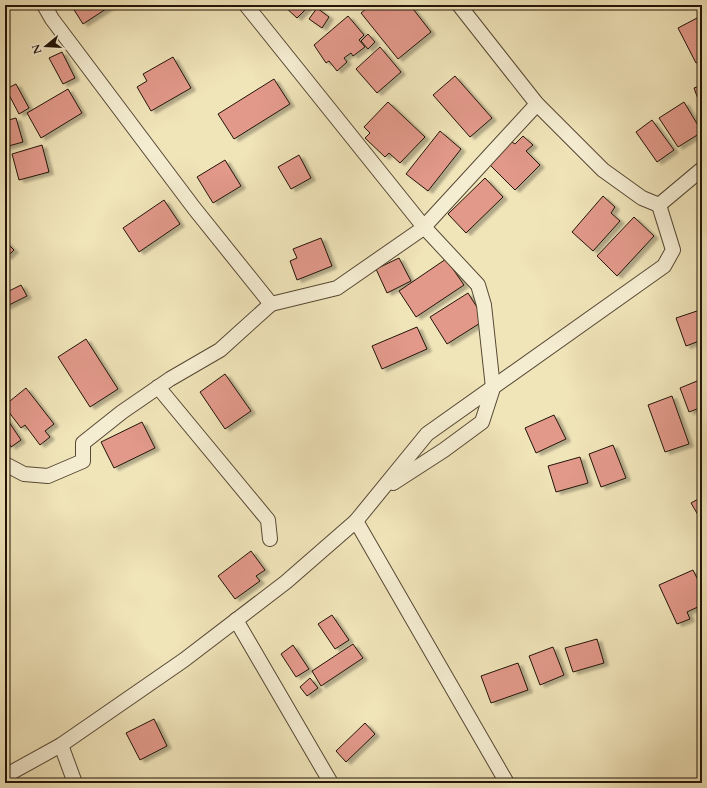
<svg xmlns="http://www.w3.org/2000/svg" width="707" height="788" viewBox="0 0 707 788" font-family="Cardo,serif">
<defs>
<filter id="shadow"><feDropShadow dx="4.5" dy="2.5" stdDeviation="1" flood-color="#0004"/></filter>
</defs>
<rect width="100%" height="100%" fill="#f0e4b9"/>
<filter id="stains"><feTurbulence type="fractalNoise" baseFrequency=".005" numOctaves="4"/><feColorMatrix values="0 0 0 0 .2 0 0 0 0 .09 0 0 0 0 .02 0 0 0 .5 -.17"/></filter>
<radialGradient id="worn" r=".72"><stop offset=".6" stop-color="#630" stop-opacity="0"/><stop offset="1" stop-color="#630" stop-opacity=".3"/></radialGradient>
<g fill="#e2998a" stroke="#221407" filter="url(#shadow)">
<polygon points="71,5 112,5 83,24"/>
<polygon points="283,5 310,5 297,18"/>
<polygon points="371,5 410,5 431,32 398,59 361,13"/>
<polygon points="317,8 329,17 322,28 309,19"/>
<polygon points="348,16 364,35 359,40 365,47 353,56 351,53 344,58 347,62 337,71 329,61 326,63 314,45"/>
<polygon points="699,17 702,23 702,60 696,63 678,28"/>
<polygon points="368,34 375,42 368,49 361,41"/>
<polygon points="380,47 401,72 377,93 356,69"/>
<polygon points="62,52 75,78 63,84 49,58"/>
<polygon points="173,57 191,88 151,111 137,87 147,81 143,74"/>
<polygon points="455,76 492,118 470,137 433,95"/>
<polygon points="274,79 290,104 234,139 218,114"/>
<polygon points="16,84 29,108 19,114 6,89"/>
<polygon points="702,85 702,110 694,88"/>
<polygon points="68,89 82,113 41,138 27,113"/>
<polygon points="388,102 425,137 400,163 389,153 385,157 365,138 370,133 364,127"/>
<polygon points="684,102 702,132 678,147 659,118"/>
<polygon points="16,118 23,142 5,147 5,121"/>
<polygon points="652,120 674,150 657,162 636,132"/>
<polygon points="440,131 461,149 428,191 406,174"/>
<polygon points="523,136 533,145 526,151 540,165 515,190 489,164 512,142 515,144"/>
<polygon points="42,145 49,172 19,180 12,154"/>
<polygon points="299,155 311,178 291,189 278,167"/>
<polygon points="225,160 241,186 213,203 197,177"/>
<polygon points="485,178 503,197 466,233 448,214"/>
<polygon points="603,196 615,207 611,213 620,221 593,251 572,232"/>
<polygon points="164,200 180,224 139,252 123,228"/>
<polygon points="634,217 654,236 617,276 597,256"/>
<polygon points="321,238 332,266 297,280 290,261 297,258 293,249"/>
<polygon points="5,241 14,250 7,257 5,255"/>
<polygon points="399,258 411,281 387,293 376,269"/>
<polygon points="446,259 464,285 416,317 399,291"/>
<polygon points="21,285 27,296 5,307 5,293"/>
<polygon points="468,293 485,320 447,344 430,317"/>
<polygon points="700,310 702,316 702,340 686,346 676,318"/>
<polygon points="417,327 427,349 382,369 372,346"/>
<polygon points="86,339 118,389 90,407 58,357"/>
<polygon points="225,374 251,411 225,429 200,392"/>
<polygon points="702,379 702,407 689,412 680,388"/>
<polygon points="26,388 54,424 45,431 50,437 40,445 25,425 21,428 5,407 5,405"/>
<polygon points="672,396 689,444 665,452 648,405"/>
<polygon points="554,415 566,439 536,453 525,428"/>
<polygon points="5,416 21,440 11,447 9,443 5,446"/>
<polygon points="142,422 155,448 114,468 101,442"/>
<polygon points="613,445 626,478 601,487 589,454"/>
<polygon points="580,457 588,483 556,492 548,466"/>
<polygon points="702,497 702,520 701,520 691,503"/>
<polygon points="251,551 265,570 256,576 260,581 235,599 218,576"/>
<polygon points="693,570 702,588 702,605 687,612 690,619 677,624 659,585"/>
<polygon points="332,615 349,640 335,649 318,624"/>
<polygon points="597,639 604,663 573,672 565,648"/>
<polygon points="353,644 363,658 321,686 312,671"/>
<polygon points="293,645 309,669 296,677 281,654"/>
<polygon points="553,647 564,675 540,685 529,656"/>
<polygon points="518,663 528,690 491,703 481,676"/>
<polygon points="310,678 318,688 307,696 300,687"/>
<polygon points="154,719 167,746 140,760 126,733"/>
<polygon points="365,723 375,734 346,762 336,751"/>
</g>
<g fill="none" stroke-linecap="round" stroke-linejoin="round">
<g stroke="#564834" stroke-width="16">
<g id="street">
<polyline points="44,5 52,19 194,208 271,304 337,288 422,229 537,104"/>
<polyline points="246,5 424,227 478,285 484,305 493,388 482,422 444,450 393,483"/>
<polyline points="459,5 537,104 603,170 642,198 659,205 702,169"/>
<polyline points="158,387 268,520 270,539"/>
<polyline points="5,464 24,474 48,476 83,461 83,443 122,412 170,379 220,350 271,304"/>
<polyline points="356,521 507,783"/>
<polyline points="236,620 331,783"/>
<polyline points="61,745 75,783"/>
<polyline points="5,776 61,745 184,660 286,582 356,521 427,434 664,266 673,250 659,205"/>
</g>
</g>
<use href="#street" stroke="#f5edd2" stroke-width="14"/>
</g>
<rect width="707" height="788" fill="none" stroke="#f0e4b9" stroke-width="20"/>
<rect x="6" y="6" width="695" height="776" fill="none" stroke="#221407" stroke-width="2"/>
<rect x="10" y="10" width="687" height="768" fill="none" stroke="#221407"/>
<g transform="translate(46 46) rotate(252)" stroke="#f5edd2" stroke-width="3" paint-order="stroke">
<path d="M0-3L7 15L0 10L-7 15Z" fill="#221407"/>
<text y="-6" font-size="11" font-weight="bold" text-anchor="middle" fill="#221407">N</text>
</g>
<rect width="100%" height="100%" filter="url(#stains)"/>
<rect width="100%" height="100%" fill="url(#worn)"/>
</svg>
